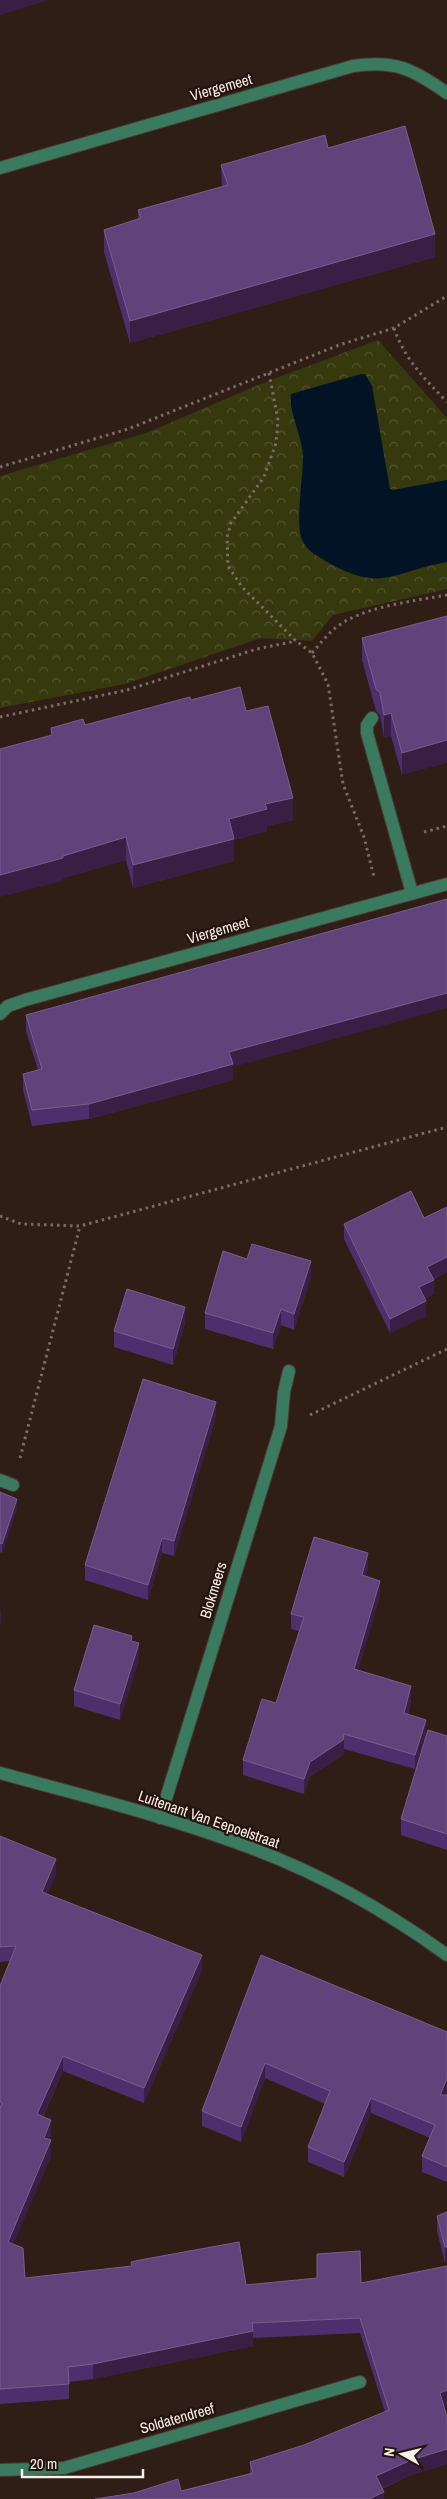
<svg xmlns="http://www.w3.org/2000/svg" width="447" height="2499" viewBox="0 0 447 2499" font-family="'Archivo Narrow',sans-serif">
<defs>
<pattern id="park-crowns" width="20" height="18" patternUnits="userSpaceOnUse" patternTransform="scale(1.25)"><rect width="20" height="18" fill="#36380d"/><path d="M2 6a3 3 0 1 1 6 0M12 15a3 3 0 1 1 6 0" fill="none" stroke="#545530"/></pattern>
</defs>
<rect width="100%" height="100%" fill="#2e1e16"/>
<polygon fill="url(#park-crowns)" points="378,340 447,418 447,589 333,615 312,641 261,638 125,684 0,708 0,476 146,433 263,383"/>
<path fill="#021326" d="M361,374H365L372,386L390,489L393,490L447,480V562C391,572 381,594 324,560C314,554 305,549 301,537C296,518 303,478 303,457C303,437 288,412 291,394Z"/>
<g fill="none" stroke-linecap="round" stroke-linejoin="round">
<g stroke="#4b3b34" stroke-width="14">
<g id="service">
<polyline points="372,718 367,725 367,733 412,893"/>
<polyline points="0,1480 13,1485"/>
</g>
</g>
<g stroke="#4b3b34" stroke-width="14">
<g id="minor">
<path d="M0,168L353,66C395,60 413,69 447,93"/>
<polyline points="0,1014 8,1006 25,1000 447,884"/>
<path d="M0,1773C84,1796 170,1817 251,1848C321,1874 386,1911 447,1955"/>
<polyline points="160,1818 281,1426 284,1392 289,1371"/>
<polyline points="0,2470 64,2468 360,2382"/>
</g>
</g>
<g stroke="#7a6c64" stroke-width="3" stroke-dasharray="2.5 4" stroke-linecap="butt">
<path d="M394,328C405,360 424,378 447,402"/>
<polyline points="269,373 278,420 276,443 264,477 231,523 227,537 228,566 242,587 296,641 312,653 328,684 343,784 364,837 374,877"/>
<polyline points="0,467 128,429 339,345 394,328 447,296"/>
<path d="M312,653C319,645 325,637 333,630C358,607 414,601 447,595"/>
<polyline points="0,717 127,690 257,649 296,641"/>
<polyline points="424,832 447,826"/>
<polyline points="0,1216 21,1224 80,1226 447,1127"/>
<polyline points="310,1415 447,1349"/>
<polyline points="20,1458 80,1226"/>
</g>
<use href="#service" stroke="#3a7a5e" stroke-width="12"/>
<use href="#minor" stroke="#3a7a5e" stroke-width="12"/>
</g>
<g fill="#4e2f6d">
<polygon points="328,148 435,257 130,343 104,252 104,230 138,219 138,210 222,187 221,165"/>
<polygon points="447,616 402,775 391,736 384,738 380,715 376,711 362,660 362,638"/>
<polygon points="191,700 246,711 293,820 267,826 267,831 234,840 234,861 133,888 126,860 63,878 63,881 51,728 85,725"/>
<polygon points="26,1015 233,1067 233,1080 89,1119 32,1126 23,1090 23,1074 38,1070 26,1031"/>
<polygon points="447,1207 447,1272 434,1279 434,1294 425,1299 426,1316 390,1333 344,1239 344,1224 424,1218"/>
<polygon points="247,1259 311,1277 294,1330 281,1325 273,1349 205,1329 205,1313"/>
<polygon points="185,1323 173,1365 114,1347 114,1331"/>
<polygon points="216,1417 174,1556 162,1553 148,1600 85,1580 85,1565"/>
<polygon points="0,1492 17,1508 2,1553 0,1552"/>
<polygon points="368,1568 366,1576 380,1596 358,1670 411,1701 408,1714 426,1734 415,1769 344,1749 343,1755 310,1776 304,1794 243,1775 243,1760 276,1703 299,1631 291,1629 291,1614"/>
<polygon points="139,1659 120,1720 74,1706 74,1690"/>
<polygon points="447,1736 447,1850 401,1835 401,1819"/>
<polygon points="0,1836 56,1874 47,1894 202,1970 144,2103 63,2071 43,2117 51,2135 49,2140 51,2156 13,2244 25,2278 131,2266 131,2262 246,2285 317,2278 317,2254 361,2283 447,2406 444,2407 447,2417 447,2464 411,2475 382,2489 384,2499 181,2491 250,2474 250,2462 304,2445 385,2412 360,2333 253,2338 253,2346 93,2379 69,2382 69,2399 0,2404 0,1986 10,1961 0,1962"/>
<polygon points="261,1955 447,2032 447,2182 422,2172 422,2156 430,2138 371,2113 344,2177 308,2162 308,2147 325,2104 265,2078 241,2142 202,2126 202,2111"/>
<polygon points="447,2212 445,2263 437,2231 437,2216"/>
</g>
<g fill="#391f45">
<polygon points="0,0 49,0 0,15"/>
<polygon points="435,234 435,257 130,343 130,321"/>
<polygon points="391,713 391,736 384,738 384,715"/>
<polygon points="447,740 447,763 402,775 402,753"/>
<polygon points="293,798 293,820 267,826 267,831 234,840 234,861 133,888 133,865 229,819 265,804"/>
<polygon points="126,837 126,860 63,878 63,881 0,897 0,875"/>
<polygon points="447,993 447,1008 233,1067 233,1080 89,1119 89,1104 229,1052"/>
<polygon points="447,1257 447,1272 427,1282 427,1267"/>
<polygon points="311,1261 311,1277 294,1330 294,1314"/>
<polygon points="434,1280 434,1294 419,1302 419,1287"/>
<polygon points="426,1301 426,1316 390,1333 390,1319"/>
<polygon points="185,1307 185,1323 173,1365 173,1349"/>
<polygon points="281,1309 281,1325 273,1349 273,1333"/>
<polygon points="216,1402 216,1417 174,1556 174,1541"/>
<polygon points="17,1499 17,1508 2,1553 2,1544"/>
<polygon points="162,1538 162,1553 148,1600 148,1585"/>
<polygon points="368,1553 368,1568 362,1590 362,1575"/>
<polygon points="380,1581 380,1596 354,1683 354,1669"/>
<polygon points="1,1609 1,1624 0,1626 0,1611"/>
<polygon points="139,1643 139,1659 120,1720 120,1704"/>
<polygon points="411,1686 411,1701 404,1727 404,1713"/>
<polygon points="426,1720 426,1734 415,1769 415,1755"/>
<polygon points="344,1734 344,1749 343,1755 310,1776 304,1794 304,1779 310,1762"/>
<polygon points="56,1859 56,1874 42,1907 42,1892"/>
<polygon points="202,1955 202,1970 144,2103 144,2088"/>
<polygon points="63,2056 63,2071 37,2129 37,2114"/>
<polygon points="265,2063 265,2078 241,2142 241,2127"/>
<polygon points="447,2079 447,2095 440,2095"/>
<polygon points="371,2098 371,2113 344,2177 344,2162"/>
<polygon points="51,2120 51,2135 44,2153 44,2138"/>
<polygon points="51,2140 51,2156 8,2257 8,2242"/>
<polygon points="445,2247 447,2247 447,2262 445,2263"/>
<polygon points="253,2331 253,2346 93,2379 93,2364"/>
<polygon points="447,2390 447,2406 440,2408 440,2393"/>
<polygon points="447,2449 447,2464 411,2475 376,2491 376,2476 411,2460"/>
<polygon points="384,2492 384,2499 369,2499"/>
</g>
<g fill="#61437b" stroke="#795e8c">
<polygon points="405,126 435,234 130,321 104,230 141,218 138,210 228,185 221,165 325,135 328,148"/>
<polygon points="447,616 447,740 402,753 391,713 384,715 380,693 376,689 362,638"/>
<polygon points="240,687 246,711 268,706 293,798 265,804 267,809 229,819 234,839 133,865 126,837 63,856 63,858 0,875 0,749 52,735 51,728 83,719 85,725 190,697 191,700"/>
<polygon points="447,899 447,993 229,1052 233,1064 89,1104 32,1110 23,1074 42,1069 26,1015"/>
<polygon points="411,1191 424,1218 447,1207 447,1257 427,1267 434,1280 419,1287 426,1301 390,1319 344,1224"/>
<polygon points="252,1244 311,1261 294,1314 281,1309 273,1333 205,1313 223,1251 247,1259"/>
<polygon points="127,1289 185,1307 173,1349 114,1331"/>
<polygon points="143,1379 216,1402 174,1541 162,1538 148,1585 85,1565"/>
<polygon points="0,1492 17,1499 2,1544 0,1543"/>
<polygon points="314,1537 368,1553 362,1575 380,1581 354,1669 411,1686 404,1713 426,1720 415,1755 344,1734 343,1740 310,1762 304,1779 243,1760 262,1699 276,1703 304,1617 291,1614"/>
<polygon points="94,1625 132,1636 131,1641 139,1643 120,1704 74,1690"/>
<polygon points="428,1730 447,1736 447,1834 401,1819"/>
<polygon points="0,1836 56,1859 42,1892 202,1955 144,2088 63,2056 37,2114 51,2120 44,2138 51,2140 8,2242 23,2248 25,2278 132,2266 131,2262 140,2260 239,2242 246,2285 317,2278 317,2254 360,2251 361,2283 447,2266 447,2390 440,2393 447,2417 447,2449 411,2460 376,2476 384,2492 369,2499 95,2499 134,2493 178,2479 181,2491 253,2473 250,2462 304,2445 389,2410 360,2318 252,2323 253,2331 93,2364 68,2367 69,2384 0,2389 0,2108 2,2103 0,2102 0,1986 16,1946 0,1947"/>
<polygon points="261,1955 447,2032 447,2079 440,2095 447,2095 447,2167 422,2156 435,2125 371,2098 344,2162 308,2147 330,2091 265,2063 241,2127 202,2111"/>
<polygon points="447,2212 447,2247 445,2247 437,2216"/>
</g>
<g text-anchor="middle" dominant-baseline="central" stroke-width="4.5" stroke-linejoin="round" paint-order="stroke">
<g font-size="15" fill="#fbf0ea" stroke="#24140d">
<text transform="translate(221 87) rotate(-16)">Viergemeet</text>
<text transform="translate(218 930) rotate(-16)">Viergemeet</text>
<text transform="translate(213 1590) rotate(-73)">Blokmeers</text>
<text transform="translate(209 1819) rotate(19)">Luitenant Van Eepoelstraat</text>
<text transform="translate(177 2418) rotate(-16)">Soldatendreef</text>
</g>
</g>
<g transform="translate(402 2454) rotate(278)" stroke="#24140d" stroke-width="4" paint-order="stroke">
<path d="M0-4L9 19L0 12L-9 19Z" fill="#fbf0ea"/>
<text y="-8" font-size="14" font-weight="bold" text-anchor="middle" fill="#fbf0ea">N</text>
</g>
<path d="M22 2469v8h121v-8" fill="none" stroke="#fbf0ea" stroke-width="2.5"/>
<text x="30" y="2469" font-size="15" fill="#fbf0ea" stroke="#24140d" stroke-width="4" paint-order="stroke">20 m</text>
</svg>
